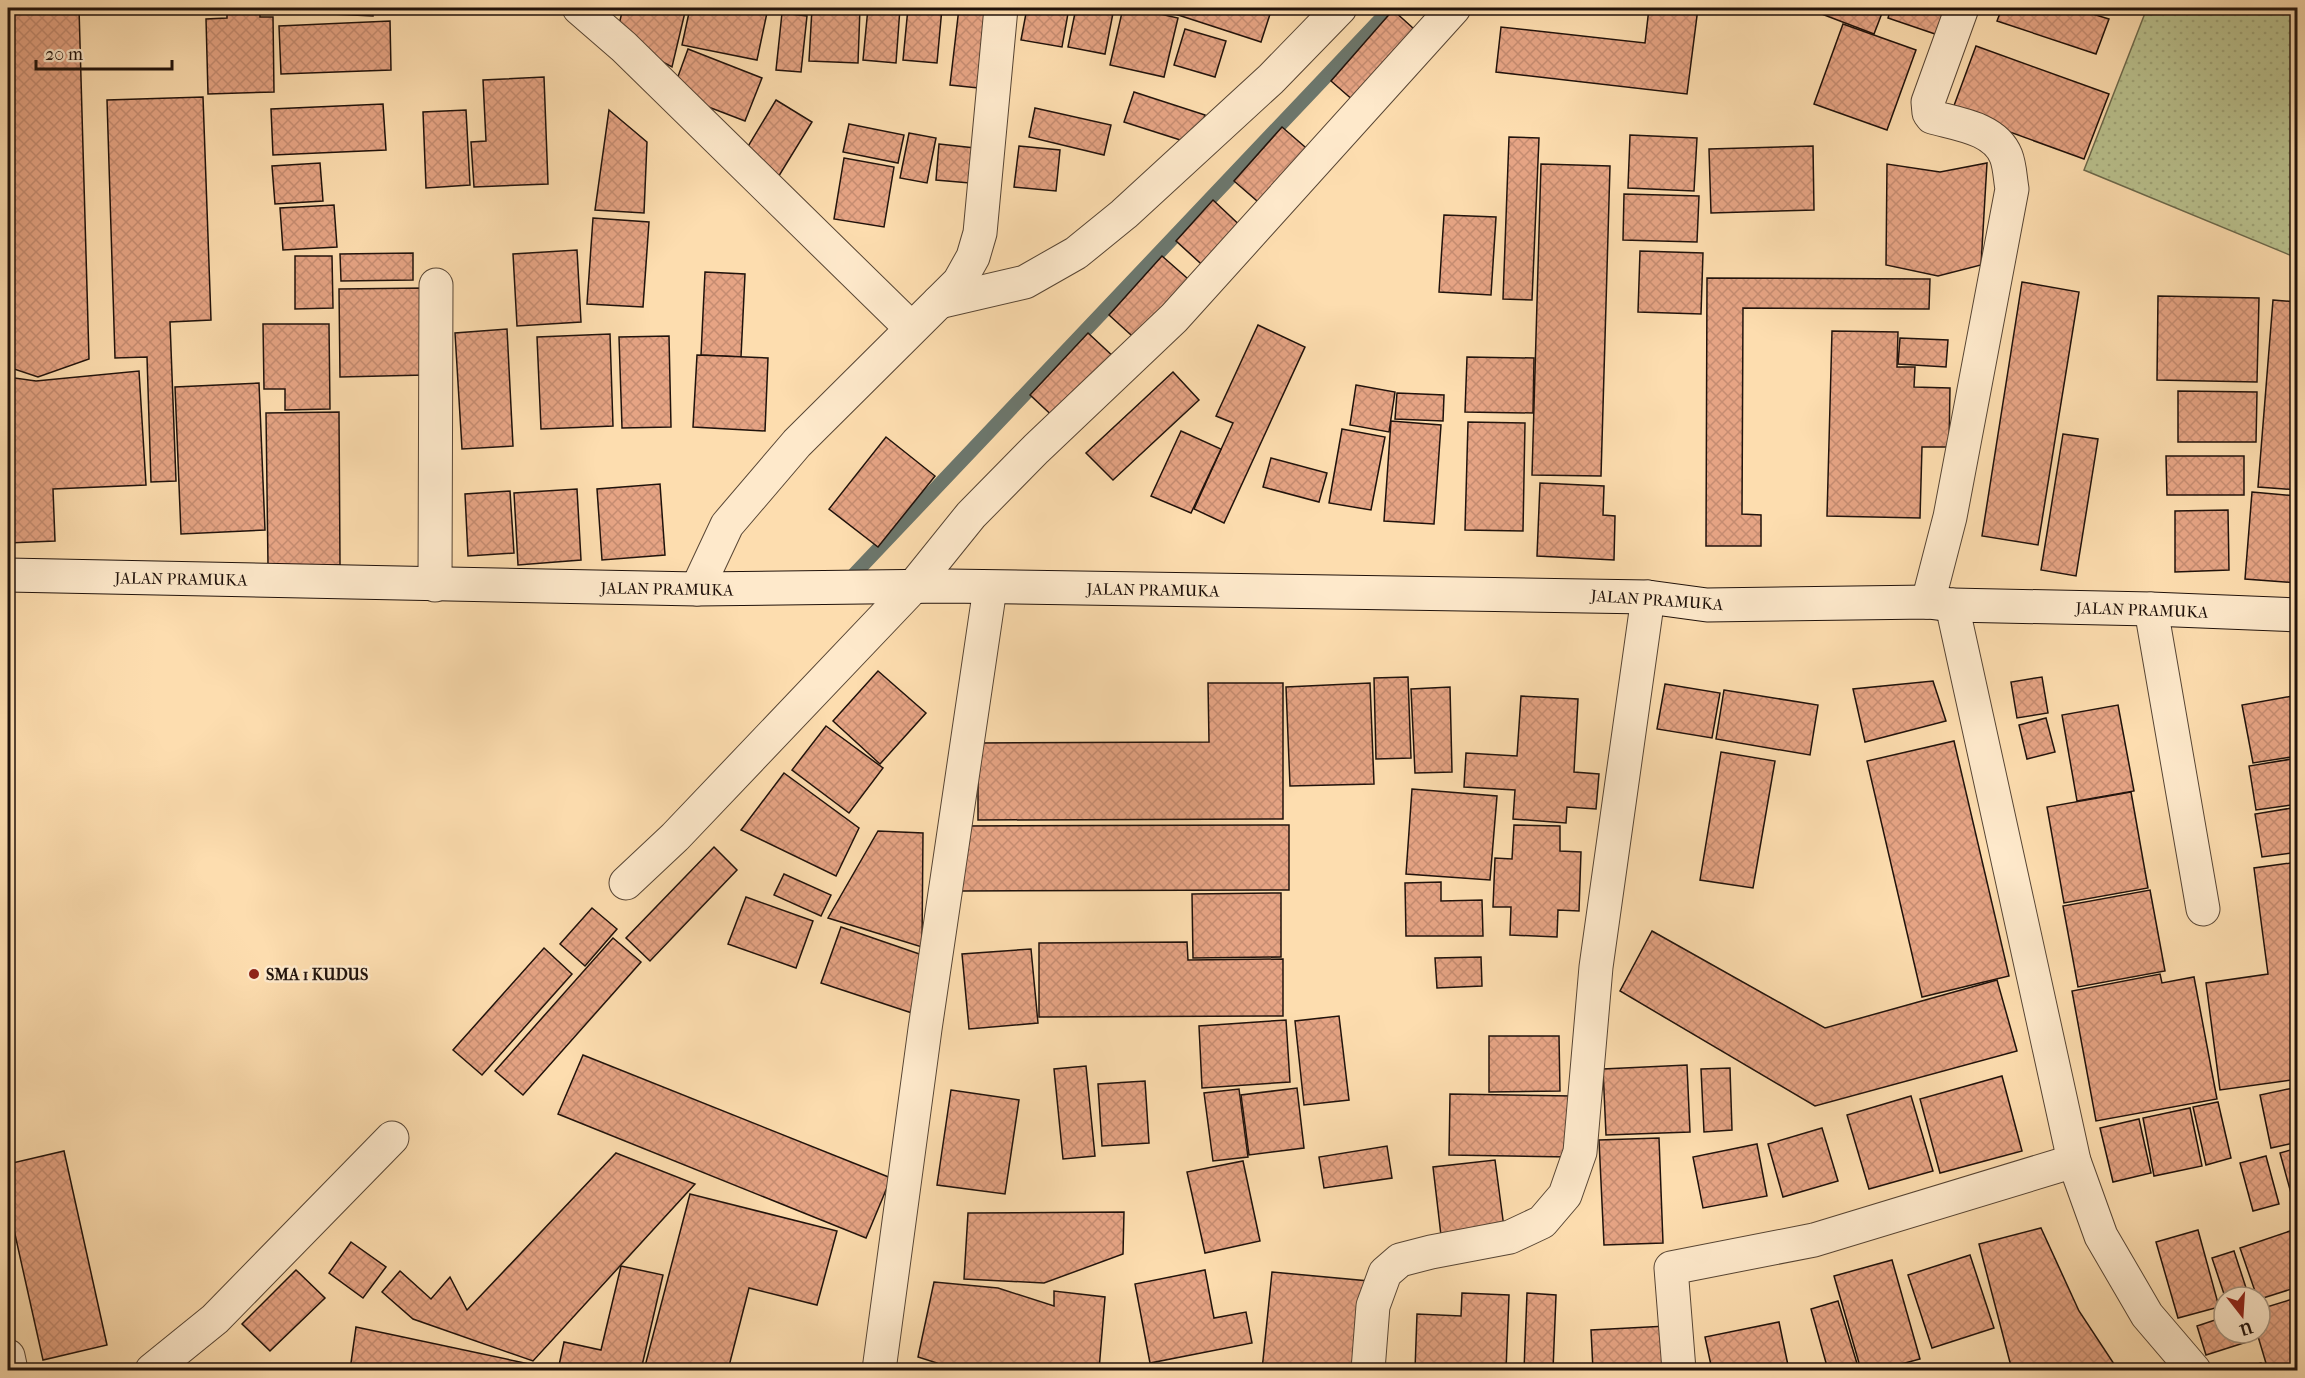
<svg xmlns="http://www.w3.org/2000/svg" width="2305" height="1378" viewBox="0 0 2305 1378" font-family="'IM FELL French Canon',serif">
<defs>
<pattern id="grass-dots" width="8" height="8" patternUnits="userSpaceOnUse" patternTransform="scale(1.5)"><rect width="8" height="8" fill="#bac28f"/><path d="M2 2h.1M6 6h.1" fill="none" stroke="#a0a67a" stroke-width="1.8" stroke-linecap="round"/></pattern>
<pattern id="building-cross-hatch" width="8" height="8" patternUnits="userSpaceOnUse" patternTransform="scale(1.5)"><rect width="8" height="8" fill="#e6a484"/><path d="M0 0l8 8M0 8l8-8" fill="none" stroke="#c58c71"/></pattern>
</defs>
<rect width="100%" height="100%" fill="#fdddaf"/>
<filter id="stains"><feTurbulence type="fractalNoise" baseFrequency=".00333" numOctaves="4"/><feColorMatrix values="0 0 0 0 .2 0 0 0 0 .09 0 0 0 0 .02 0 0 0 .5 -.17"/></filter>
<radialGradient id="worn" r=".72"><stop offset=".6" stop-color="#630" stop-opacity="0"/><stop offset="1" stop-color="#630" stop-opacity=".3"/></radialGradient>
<polygon fill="url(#grass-dots)" stroke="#6d6a4d" stroke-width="1.5" points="2147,8 2297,8 2297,258 2084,170"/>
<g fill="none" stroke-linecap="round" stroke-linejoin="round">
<polyline stroke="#6c776d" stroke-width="14" points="845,584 1391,8"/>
</g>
<g fill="url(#building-cross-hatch)" stroke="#20120b" stroke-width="1.5">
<polygon points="8,8 79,8 89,359 38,377 8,367"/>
<polygon points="227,8 260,8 260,17 273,17 274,92 208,94 206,19 227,18"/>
<polygon points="289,8 329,8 289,12"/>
<polygon points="332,8 373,8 373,16 332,14"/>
<polygon points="623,8 686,8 672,67 616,37"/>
<polygon points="690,8 768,8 757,60 682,45"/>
<polygon points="812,8 860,8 858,63 809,61"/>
<polygon points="868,8 900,8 896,63 863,60"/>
<polygon points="908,8 942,8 937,63 903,60"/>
<polygon points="959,8 997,8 988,89 950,85"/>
<polygon points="1027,8 1069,8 1062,47 1021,40"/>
<polygon points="1076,8 1114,8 1105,54 1068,47"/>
<polygon points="1123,8 1133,8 1178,18 1164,77 1110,65"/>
<polygon points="1174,8 1272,8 1261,42 1172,13"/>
<polygon points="1649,8 1698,8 1687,94 1496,72 1501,27 1645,43"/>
<polygon points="1806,8 1884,8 1874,34"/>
<polygon points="1891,8 1948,8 1938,35 1888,18"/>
<polygon points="2002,8 2073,8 2109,19 2096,54 1997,21"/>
<polygon points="1393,10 1424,38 1362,108 1331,81"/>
<polygon points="782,13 807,16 801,72 776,70"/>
<polygon points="390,21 391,70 281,74 279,26"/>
<polygon points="1843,24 1916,50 1887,130 1814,104"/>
<polygon points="1185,29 1226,41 1215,77 1174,65"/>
<polygon points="1976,46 2109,94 2084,159 1952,111"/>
<polygon points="688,49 762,78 745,121 672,93"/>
<polygon points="544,77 548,184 474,187 471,142 486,141 483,80"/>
<polygon points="1134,92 1205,115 1196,145 1124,122"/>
<polygon points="203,97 211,320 170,322 176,481 151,482 147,357 115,358 107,100"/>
<polygon points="776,100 812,122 777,179 741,158"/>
<polygon points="383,104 386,150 273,155 271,109"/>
<polygon points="1035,108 1111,125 1104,155 1029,137"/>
<polygon points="466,110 470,185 426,188 423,112"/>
<polygon points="609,110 647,142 644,213 595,210"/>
<polygon points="849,124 904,135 898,163 843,152"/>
<polygon points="1282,127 1312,153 1264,207 1234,181"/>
<polygon points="909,133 936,138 927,183 900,178"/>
<polygon points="1630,135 1697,138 1694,191 1628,188"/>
<polygon points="1509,137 1539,138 1532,300 1503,299"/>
<polygon points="939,144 984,149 981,184 936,180"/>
<polygon points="1019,146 1060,150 1056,191 1014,187"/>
<polygon points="1813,146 1814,210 1711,213 1709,149"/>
<polygon points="844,158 894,167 884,227 834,219"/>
<polygon points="320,163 323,201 275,204 272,166"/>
<polygon points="1987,163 1981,265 1938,276 1886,265 1887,164 1940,172"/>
<polygon points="1541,164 1610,166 1601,476 1532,475"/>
<polygon points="1624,194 1699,196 1697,242 1623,240"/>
<polygon points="1213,200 1247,232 1210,272 1176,241"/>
<polygon points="334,205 337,247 283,250 280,208"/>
<polygon points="1444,215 1496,217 1491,295 1439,292"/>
<polygon points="593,218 649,222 643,307 587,304"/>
<polygon points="577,250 581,322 517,326 513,254"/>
<polygon points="1640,251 1703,253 1701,314 1638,312"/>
<polygon points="413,253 413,280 341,281 340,254"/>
<polygon points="295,256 332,256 333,308 295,309"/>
<polygon points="1162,256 1195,285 1141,344 1109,315"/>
<polygon points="705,272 745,274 741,357 701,355"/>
<polygon points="1707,278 1930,279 1929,309 1743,308 1742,514 1761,515 1761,546 1706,546"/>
<polygon points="2022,282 2079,292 2038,545 1982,536"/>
<polygon points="425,288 425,375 340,377 339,289"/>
<polygon points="2158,296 2259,298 2257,382 2157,380"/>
<polygon points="2273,300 2298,302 2298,490 2258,487"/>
<polygon points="263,324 329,324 330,409 285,410 285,389 264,389"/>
<polygon points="1258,325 1305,347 1224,523 1194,509 1233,423 1216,416"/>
<polygon points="507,329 513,446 462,449 455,333"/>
<polygon points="1832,331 1898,332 1897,367 1915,367 1914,387 1950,388 1949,447 1922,447 1920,518 1827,516"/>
<polygon points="1088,333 1116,359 1059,422 1030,395"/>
<polygon points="610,334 613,426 541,429 537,337"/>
<polygon points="669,336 671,427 622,428 619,337"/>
<polygon points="1900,338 1948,340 1946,367 1898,364"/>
<polygon points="697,355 768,358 765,431 693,427"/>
<polygon points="1467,357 1534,358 1533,413 1465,412"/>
<polygon points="139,371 146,485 53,489 55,541 8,543 8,377 36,381"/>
<polygon points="1173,372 1199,400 1113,480 1086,453"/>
<polygon points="259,383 265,530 181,534 175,387"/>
<polygon points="1356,385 1395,392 1389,432 1350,425"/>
<polygon points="2178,391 2257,392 2256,442 2178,442"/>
<polygon points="1397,393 1444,395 1443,421 1395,419"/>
<polygon points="339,412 340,565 268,565 266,413"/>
<polygon points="1391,421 1441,425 1434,524 1384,521"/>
<polygon points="1468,422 1525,423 1523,531 1465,530"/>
<polygon points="1342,429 1385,437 1371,510 1329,503"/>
<polygon points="1181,431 1221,449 1191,513 1151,496"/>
<polygon points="2063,434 2098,439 2076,576 2041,570"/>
<polygon points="886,437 935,476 878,547 829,509"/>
<polygon points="2166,456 2244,456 2244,495 2167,495"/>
<polygon points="1271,458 1327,473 1319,502 1263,487"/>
<polygon points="1540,483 1604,486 1603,515 1615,516 1614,560 1537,556"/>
<polygon points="660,484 665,555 602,560 597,489"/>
<polygon points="577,489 581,560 518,565 514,493"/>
<polygon points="510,491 514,553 468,556 465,494"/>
<polygon points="2252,492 2298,496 2298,583 2245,579"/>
<polygon points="2228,510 2229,570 2175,572 2175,511"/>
<polygon points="878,671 926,713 880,764 833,721"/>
<polygon points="1408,677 1411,758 1376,759 1374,678"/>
<polygon points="2042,677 2048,713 2017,718 2011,682"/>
<polygon points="1933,681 1946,721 1865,742 1853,689"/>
<polygon points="1208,683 1283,683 1283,819 978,820 978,743 1209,742"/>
<polygon points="1370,683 1374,784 1290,786 1286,687"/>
<polygon points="1665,684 1720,693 1712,738 1657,729"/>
<polygon points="1450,687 1452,772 1415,773 1411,689"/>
<polygon points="1724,690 1818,705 1810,755 1716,739"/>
<polygon points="2298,695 2298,756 2253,763 2242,705"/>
<polygon points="1521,696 1578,699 1574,772 1599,774 1596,809 1567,807 1566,823 1513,819 1515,790 1464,787 1466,753 1517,756"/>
<polygon points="2118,705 2134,791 2077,801 2062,715"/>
<polygon points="2046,718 2055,752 2027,759 2019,725"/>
<polygon points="826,726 883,768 849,813 792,770"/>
<polygon points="1954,741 2009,976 1922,997 1867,761"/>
<polygon points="1721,752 1775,761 1753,888 1700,880"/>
<polygon points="2298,758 2298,804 2256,810 2249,766"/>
<polygon points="784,773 859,828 836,876 741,830"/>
<polygon points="1412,789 1497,796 1490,880 1406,874"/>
<polygon points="2131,792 2148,888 2064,903 2047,807"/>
<polygon points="2298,807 2298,852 2262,857 2255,814"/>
<polygon points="1289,825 1289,890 962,891 962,826"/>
<polygon points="1514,825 1560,826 1560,851 1581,852 1579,911 1558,910 1557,937 1510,935 1511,907 1493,907 1495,858 1512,859"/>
<polygon points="878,831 923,833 922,947 828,918"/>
<polygon points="714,847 737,870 650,961 626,938"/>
<polygon points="2298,862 2298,1079 2220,1090 2206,983 2268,974 2254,868"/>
<polygon points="784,874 831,895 821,916 774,895"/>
<polygon points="1441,882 1441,901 1482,900 1483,936 1406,936 1405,883"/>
<polygon points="2150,890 2165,971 2078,987 2063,906"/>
<polygon points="1281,893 1281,957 1193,958 1192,894"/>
<polygon points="746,897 813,921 796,968 728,944"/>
<polygon points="592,908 617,929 585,966 560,944"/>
<polygon points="841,927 931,958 912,1013 821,983"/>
<polygon points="1652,931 1825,1028 1997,980 2017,1051 1815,1106 1620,991"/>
<polygon points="613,938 641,962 523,1095 495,1071"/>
<polygon points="1187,942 1188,960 1283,959 1283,1016 1039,1017 1039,943"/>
<polygon points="544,948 572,974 482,1075 453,1050"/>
<polygon points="1031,949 1038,1023 969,1029 962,954"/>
<polygon points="1481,957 1482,986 1437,988 1435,958"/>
<polygon points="2160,974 2162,983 2194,977 2217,1099 2096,1121 2072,991"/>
<polygon points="1339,1016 1349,1100 1304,1105 1295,1021"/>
<polygon points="1286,1020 1290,1082 1202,1088 1199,1026"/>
<polygon points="1489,1036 1559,1036 1560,1091 1489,1092"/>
<polygon points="583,1055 891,1178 866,1238 558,1114"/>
<polygon points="1687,1065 1690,1132 1606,1135 1603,1069"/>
<polygon points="1086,1066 1095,1156 1063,1159 1054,1069"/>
<polygon points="1730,1068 1732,1130 1704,1132 1701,1069"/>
<polygon points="2002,1076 2022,1151 1940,1173 1920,1099"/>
<polygon points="1145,1081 1149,1143 1102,1146 1098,1084"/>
<polygon points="2298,1087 2298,1142 2271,1148 2260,1095"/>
<polygon points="1297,1088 1304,1148 1249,1155 1241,1095"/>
<polygon points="1239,1089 1248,1157 1213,1161 1204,1093"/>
<polygon points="951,1090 1019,1100 1005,1194 937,1185"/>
<polygon points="1450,1094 1571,1096 1570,1157 1449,1155"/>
<polygon points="1911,1096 1933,1171 1869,1189 1847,1115"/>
<polygon points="2218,1102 2231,1158 2206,1165 2193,1107"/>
<polygon points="2190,1108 2202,1166 2154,1176 2143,1118"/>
<polygon points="2139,1119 2151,1173 2113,1182 2100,1128"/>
<polygon points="1822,1128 1838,1181 1783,1197 1768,1144"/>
<polygon points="1659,1138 1663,1243 1604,1245 1599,1140"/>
<polygon points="1757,1144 1767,1196 1703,1208 1693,1157"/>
<polygon points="1387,1146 1392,1178 1324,1188 1319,1157"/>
<polygon points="2298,1148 2298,1219 2280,1153"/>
<polygon points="64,1151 107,1345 43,1360 8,1203 8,1164"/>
<polygon points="616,1153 695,1184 533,1361 413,1319 382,1292 400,1271 431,1299 450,1277 467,1310"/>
<polygon points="2266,1156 2279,1204 2253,1211 2240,1163"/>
<polygon points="1495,1160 1505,1235 1442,1244 1433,1167"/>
<polygon points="1243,1161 1260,1241 1205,1253 1187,1172"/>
<polygon points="690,1194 837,1231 817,1305 749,1288 728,1370 644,1370"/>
<polygon points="1124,1212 1123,1254 1044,1283 964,1279 968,1213"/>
<polygon points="2041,1228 2079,1311 2118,1370 2012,1370 1979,1244"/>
<polygon points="2198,1230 2219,1307 2178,1318 2156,1242"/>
<polygon points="2290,1231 2298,1254 2298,1287 2260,1299 2260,1297 2257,1297 2240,1248"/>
<polygon points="351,1242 386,1267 363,1298 329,1273"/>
<polygon points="2234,1251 2249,1297 2225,1297 2212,1258"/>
<polygon points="1970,1255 1994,1328 1932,1348 1908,1275"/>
<polygon points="1892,1260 1920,1359 1879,1370 1861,1370 1834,1276"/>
<polygon points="621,1266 663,1275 641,1370 558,1370 564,1342 601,1350"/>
<polygon points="296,1270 325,1298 270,1351 242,1324"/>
<polygon points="1205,1270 1214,1318 1246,1312 1252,1343 1150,1363 1135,1284"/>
<polygon points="1272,1272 1369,1281 1359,1370 1262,1370"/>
<polygon points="934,1282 998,1288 1054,1306 1054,1291 1105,1297 1099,1370 936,1370 937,1363 918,1357"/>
<polygon points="1462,1293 1509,1295 1506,1370 1415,1370 1417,1314 1461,1316"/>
<polygon points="1527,1293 1556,1295 1553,1370 1524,1370"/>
<polygon points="2296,1298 2298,1304 2298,1370 2268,1370 2257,1333 2260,1333 2260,1309"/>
<polygon points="1838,1301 1859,1370 1828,1370 1811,1309"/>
<polygon points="2224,1317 2224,1333 2248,1333 2250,1341 2206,1355 2197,1326"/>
<polygon points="1779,1322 1789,1370 1712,1370 1705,1337"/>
<polygon points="1667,1326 1669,1370 1593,1370 1591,1330"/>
<polygon points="356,1327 553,1369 553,1370 350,1370"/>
<polygon points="2261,1363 2264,1370 2239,1370"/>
<polygon points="297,1364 298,1370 259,1370"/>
</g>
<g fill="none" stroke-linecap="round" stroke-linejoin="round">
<g stroke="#574534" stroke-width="35">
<g id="street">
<polyline points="579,8 624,47 911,328"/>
<polyline points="939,302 1025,282 1076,253 1124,214 1271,79 1340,8"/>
<polyline points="435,585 436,285"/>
<polyline points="697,589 727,525 797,443 959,282 973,257 980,233 1001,8"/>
<path d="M1928,602L1950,517L2012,189C2010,178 2010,166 2006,156C1995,128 1957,124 1932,117L1929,113L1928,102L1962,8"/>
<polyline points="1952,605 2074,1161 2101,1236 2147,1315 2194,1370"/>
<polyline points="2151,609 2203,909"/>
<polyline points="626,883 675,837 913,587 971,515 1036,449 1174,318 1454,8"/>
<polyline points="8,1356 11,1370"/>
<polyline points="152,1370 215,1319 392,1138"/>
<polyline points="879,1370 925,1029 990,588"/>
<polyline points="1368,1370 1373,1306 1385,1273 1400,1260 1431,1252 1510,1237 1542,1222 1565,1195 1580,1152 1596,967 1648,597"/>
<polyline points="1679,1370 1671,1268 1814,1240 2074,1161"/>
</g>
</g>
<g stroke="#20120b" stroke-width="35">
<polyline id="secondary" points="8,575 697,589 947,586 1648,597 1707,605 1928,602 1952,605 2151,609 2298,615"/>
</g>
<use href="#street" stroke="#fee9cb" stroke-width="33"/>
<use href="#secondary" stroke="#fee9cb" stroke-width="33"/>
</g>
<circle fill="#8f2418" stroke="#fee9cb" stroke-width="2" cx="254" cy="974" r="6"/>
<g text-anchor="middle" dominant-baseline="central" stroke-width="5" stroke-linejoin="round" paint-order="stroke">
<g font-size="16" fill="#20120b" stroke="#fee9cb">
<text transform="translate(181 579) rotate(1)">JALAN PRAMUKA</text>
<text transform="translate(667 589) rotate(1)">JALAN PRAMUKA</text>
<text transform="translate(1153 590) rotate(1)">JALAN PRAMUKA</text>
<text transform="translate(1657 600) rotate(4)">JALAN PRAMUKA</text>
<text transform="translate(2142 610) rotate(2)">JALAN PRAMUKA</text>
</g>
<g font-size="16" font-weight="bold" fill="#20120b" stroke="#fee9cb" text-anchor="start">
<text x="266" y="974">SMA 1 KUDUS</text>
</g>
</g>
<rect width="2305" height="1378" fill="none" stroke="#fdddaf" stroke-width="30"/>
<rect x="9" y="9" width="2287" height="1360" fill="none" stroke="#20120b" stroke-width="3"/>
<rect x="15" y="15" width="2275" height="1348" fill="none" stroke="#20120b" stroke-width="1.5"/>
<g transform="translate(2242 1315) rotate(163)"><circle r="28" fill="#fee9cb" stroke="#a5937e" stroke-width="1.5"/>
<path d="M0-4.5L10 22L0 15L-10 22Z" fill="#8f2418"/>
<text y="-9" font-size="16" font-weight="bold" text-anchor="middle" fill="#20120b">U</text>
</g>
<path d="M36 60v9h136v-9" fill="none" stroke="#20120b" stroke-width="3"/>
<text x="45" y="60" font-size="18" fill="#20120b" stroke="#fee9cb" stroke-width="4.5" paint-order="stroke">20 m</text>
<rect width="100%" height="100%" filter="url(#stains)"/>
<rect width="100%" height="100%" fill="url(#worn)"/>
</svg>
